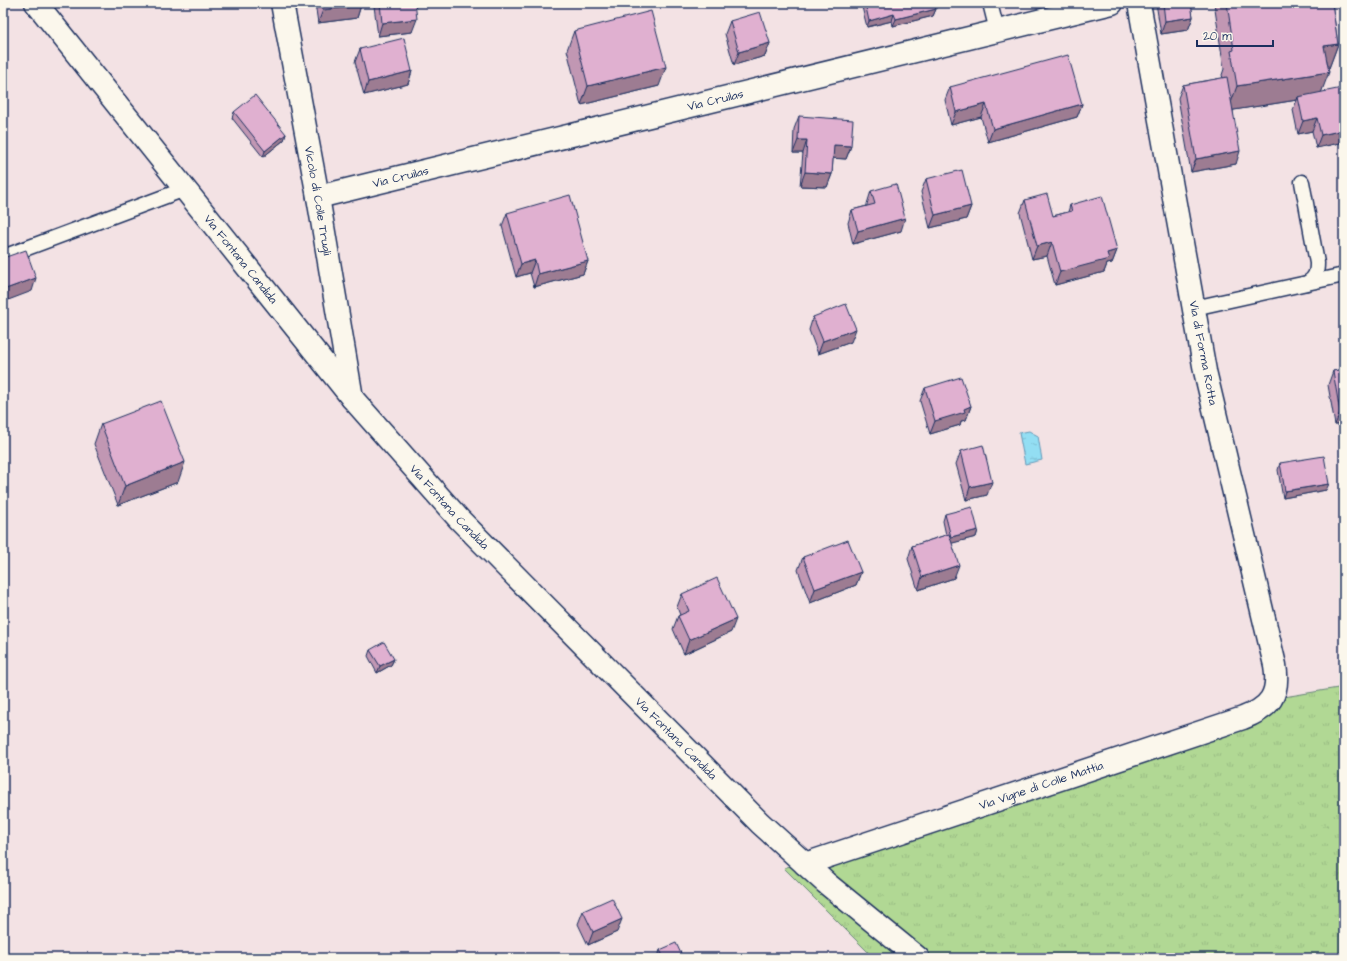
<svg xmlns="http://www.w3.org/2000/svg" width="1347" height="961" viewBox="0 0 1347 961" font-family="'Architects Daughter',sans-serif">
<defs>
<pattern id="grass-tufts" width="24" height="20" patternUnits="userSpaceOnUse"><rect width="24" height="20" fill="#b1d894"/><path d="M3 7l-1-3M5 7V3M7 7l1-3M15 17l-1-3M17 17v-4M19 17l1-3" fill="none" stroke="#98ba82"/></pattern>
<pattern id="water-ripples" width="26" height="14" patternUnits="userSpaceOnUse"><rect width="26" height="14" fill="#93def3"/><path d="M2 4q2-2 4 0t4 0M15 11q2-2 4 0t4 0" fill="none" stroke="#7ebfd3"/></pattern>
</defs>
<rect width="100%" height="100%" fill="#f3e2e4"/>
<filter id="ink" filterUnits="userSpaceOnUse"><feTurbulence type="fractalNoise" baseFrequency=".025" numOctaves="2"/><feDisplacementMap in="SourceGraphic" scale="8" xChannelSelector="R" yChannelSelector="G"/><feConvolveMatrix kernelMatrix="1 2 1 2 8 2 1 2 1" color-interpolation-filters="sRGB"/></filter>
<g filter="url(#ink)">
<polygon fill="url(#grass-tufts)" stroke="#668479" points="1344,687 1344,958 874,958 784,868 1272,699"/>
<polygon fill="url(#water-ripples)" stroke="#6398b7" points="1029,431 1038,436 1042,460 1025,464 1019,433"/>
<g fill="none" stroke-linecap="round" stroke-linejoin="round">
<g stroke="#1b2f5e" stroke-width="17">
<g id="lane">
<polyline points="990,3 997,31"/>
<polyline points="3,257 185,189"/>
<polyline points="1307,283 1344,275"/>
<path d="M1194,308L1307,283C1316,278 1317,272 1317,263L1302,182"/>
</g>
</g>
<g stroke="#1b2f5e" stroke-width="25">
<g id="street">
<path id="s1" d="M282,3L318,197L352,398"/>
<path id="s2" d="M318,197L1112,3"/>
<path id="s3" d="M805,864L1243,718C1270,708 1280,695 1275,665L1205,371L1139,3"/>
</g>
</g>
<g stroke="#1b2f5e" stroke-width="25">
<g id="secondary">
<path id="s4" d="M36,3L352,398L459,519L760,823L826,883L918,958"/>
</g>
</g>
<use href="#lane" stroke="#fbf7ec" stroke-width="14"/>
<use href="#street" stroke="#fbf7ec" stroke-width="22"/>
<use href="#secondary" stroke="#fbf7ec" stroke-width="22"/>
</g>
<g fill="#c197b3" stroke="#1b2f5e">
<polygon points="315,3 361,3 361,5 357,18 318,23"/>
<polygon points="375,3 415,3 412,32 378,36 374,6"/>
<polygon points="861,3 934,3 936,9 933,16 893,26 892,21 867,27"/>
<polygon points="1156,3 1191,3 1193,17 1188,30 1161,34"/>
<polygon points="1214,3 1332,3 1338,44 1329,68 1328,69 1321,92 1344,100 1344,142 1316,148 1312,131 1298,134 1293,110 1297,100 1233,110 1236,164 1191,172 1178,98 1183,85 1223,78 1222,75 1224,69"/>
<polygon points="730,21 770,43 765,56 734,65 725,34"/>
<polygon points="574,31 659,86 581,105 567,50"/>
<polygon points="360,49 412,71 408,84 364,95 355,62"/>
<polygon points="950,87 1082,104 1077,117 988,142 981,117 951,125 945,100"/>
<polygon points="234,112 286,134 284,140 263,157 232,118"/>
<polygon points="799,116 851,146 846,159 833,158 832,174 827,187 800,186 803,153 793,153 794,129"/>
<polygon points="926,179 971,206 966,219 930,228 921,192"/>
<polygon points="871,191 901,231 853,244 848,223 852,210 867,206 867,204"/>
<polygon points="1025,200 1053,216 1068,212 1070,205 1117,250 1112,263 1107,264 1104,272 1055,285 1047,256 1032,259 1020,213"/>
<polygon points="507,213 588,261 583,274 534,287 530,273 516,277 502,226"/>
<polygon points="813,317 851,342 818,354 809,330"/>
<polygon points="1344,369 1344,424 1335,425 1328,385 1333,371"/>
<polygon points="925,388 971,406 966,420 961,421 960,425 930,434 920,401"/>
<polygon points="101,424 178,482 118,505 94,444"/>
<polygon points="961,451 987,495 966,500 956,464"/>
<polygon points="1280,463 1326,490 1283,498 1278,470"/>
<polygon points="945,514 978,530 976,537 951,543 954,578 918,590 908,559 912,546 946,535 943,521"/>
<polygon points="803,557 861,572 856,585 810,603 798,570"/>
<polygon points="682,594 731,632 684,654 673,629 678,616 680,615 677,607"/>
<polygon points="370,650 394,659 391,665 377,673 368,656"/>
<polygon points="583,911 617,932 588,945 578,924"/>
<polygon points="660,950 683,958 658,958 658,957"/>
</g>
<g fill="#9d7b92" stroke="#1b2f5e">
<polygon points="361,5 357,18 318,23 323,10"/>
<polygon points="936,9 933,16 893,26 896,19"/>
<polygon points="894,14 892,21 867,27 869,21"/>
<polygon points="1193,17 1188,30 1161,34 1165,21"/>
<polygon points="417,19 412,32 378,36 382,23"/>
<polygon points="770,43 765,56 734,65 739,52"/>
<polygon points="1338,44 1329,68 1316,70 1324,46"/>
<polygon points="666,67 659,86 581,105 588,86"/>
<polygon points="412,71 408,84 364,95 368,82"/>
<polygon points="1329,72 1320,96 1298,97 1297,100 1228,111 1237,86"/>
<polygon points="986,104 981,117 951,125 956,112"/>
<polygon points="1082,104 1077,117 988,142 993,129"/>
<polygon points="1317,118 1312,131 1298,134 1303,121"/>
<polygon points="1344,130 1344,142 1316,148 1321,135"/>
<polygon points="286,134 284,140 263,157 265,151"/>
<polygon points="798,140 807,140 803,153 793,153"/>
<polygon points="834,145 851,146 846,159 829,158"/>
<polygon points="1240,151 1236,164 1191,172 1196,159"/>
<polygon points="805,172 832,174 827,187 800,186"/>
<polygon points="971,206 966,219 930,228 935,215"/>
<polygon points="905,218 901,231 853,244 858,231"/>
<polygon points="1052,242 1047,256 1032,259 1037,246"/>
<polygon points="1117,250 1112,263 1107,264 1104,272 1055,285 1060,272 1107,253"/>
<polygon points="535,260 530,273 516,277 521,264"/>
<polygon points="588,261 583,274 534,287 538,274"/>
<polygon points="36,278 32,291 3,302 3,290"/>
<polygon points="856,329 851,342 818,354 823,341"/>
<polygon points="971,406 966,420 961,421 960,425 930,434 935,421 964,409"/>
<polygon points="1340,412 1344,412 1344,424 1335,425"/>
<polygon points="185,462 178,482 118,505 125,486"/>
<polygon points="992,482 987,495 966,500 970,487"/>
<polygon points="1329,484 1326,490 1283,498 1285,491"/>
<polygon points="978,530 976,537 949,544 951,537"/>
<polygon points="959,565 954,578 918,590 922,577"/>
<polygon points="861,572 856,585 810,603 815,589"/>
<polygon points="736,619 731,632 684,654 689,640"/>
<polygon points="394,659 391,665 377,673 380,666"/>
<polygon points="622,919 617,932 588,945 593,932"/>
</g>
<g fill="#e0b0d0" stroke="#1b2f5e">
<polygon points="322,3 361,3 361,5 323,10"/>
<polygon points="380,3 415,3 417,19 382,23"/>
<polygon points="865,3 934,3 936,9 896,19 894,14 869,21"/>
<polygon points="1163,3 1191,3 1193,17 1165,21"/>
<polygon points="1227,3 1332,3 1338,44 1324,46 1329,72 1237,86 1231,51 1234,50"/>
<polygon points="651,11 666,67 588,86 574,31"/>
<polygon points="760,12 770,43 739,52 730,21"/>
<polygon points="404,38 412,71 368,82 360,49"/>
<polygon points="1068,55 1082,104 993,129 986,104 956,112 950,87"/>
<polygon points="1227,77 1240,151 1196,159 1183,85"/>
<polygon points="1342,88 1344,100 1344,130 1321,135 1317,118 1303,121 1298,97"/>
<polygon points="255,95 286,134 265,151 234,112"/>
<polygon points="799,116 853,120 851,146 834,145 832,174 805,172 807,140 798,140"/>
<polygon points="962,170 971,206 935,215 926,179"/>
<polygon points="896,184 905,218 858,231 852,210 875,204 871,191"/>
<polygon points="1047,194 1053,216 1072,211 1070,205 1102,196 1117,250 1107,253 1109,259 1060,272 1052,242 1037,246 1025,200"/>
<polygon points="570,195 588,261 538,274 535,260 521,264 507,213"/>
<polygon points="26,250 36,278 3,290 3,258"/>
<polygon points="846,304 856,329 823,341 813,317"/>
<polygon points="1344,369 1344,412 1340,412 1333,371"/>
<polygon points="961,377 971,406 964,409 965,412 935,421 925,388"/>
<polygon points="161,401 185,462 125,486 101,424"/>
<polygon points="983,445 992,482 970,487 961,451"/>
<polygon points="1324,456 1329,484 1285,491 1280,463"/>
<polygon points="972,507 978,530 951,537 945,514"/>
<polygon points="949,534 959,565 922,577 912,546"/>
<polygon points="848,540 861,572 815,589 803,557"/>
<polygon points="717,578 736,619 689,640 678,616 689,611 682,594"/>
<polygon points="384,642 394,659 380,666 370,650"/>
<polygon points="612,898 622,919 593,932 583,911"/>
<polygon points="676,943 683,958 664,958 660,950"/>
</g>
</g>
<g text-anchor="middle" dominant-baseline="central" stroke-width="3" stroke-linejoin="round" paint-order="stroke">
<g font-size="12" fill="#1b2f5e" stroke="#fbf7ec">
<text stroke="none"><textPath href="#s2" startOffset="409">Via Cruilas</textPath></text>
<text stroke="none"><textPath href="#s2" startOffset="85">Via Cruilas</textPath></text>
<text stroke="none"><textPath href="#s1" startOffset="201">Vicolo di Colle Trugli</textPath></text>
<text stroke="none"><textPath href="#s4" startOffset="328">Via Fontana Candida</textPath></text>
<text transform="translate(1203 353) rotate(79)">Via di Forma Rotta</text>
<text stroke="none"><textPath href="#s4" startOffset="652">Via Fontana Candida</textPath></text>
<text stroke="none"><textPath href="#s4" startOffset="976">Via Fontana Candida</textPath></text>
<text stroke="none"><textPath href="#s3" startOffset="249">Via Vigne di Colle Mattia</textPath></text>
</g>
</g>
<rect width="1347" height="961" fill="none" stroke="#fbf7ec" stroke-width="16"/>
<rect x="8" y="8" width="1331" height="945" fill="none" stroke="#1b2f5e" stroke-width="1.5" filter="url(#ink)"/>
<path d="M1197 40v6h76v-6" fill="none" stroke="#1b2f5e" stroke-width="2"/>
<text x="1203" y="40" font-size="12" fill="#1b2f5e" stroke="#fbf7ec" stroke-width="3" paint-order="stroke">20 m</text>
</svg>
